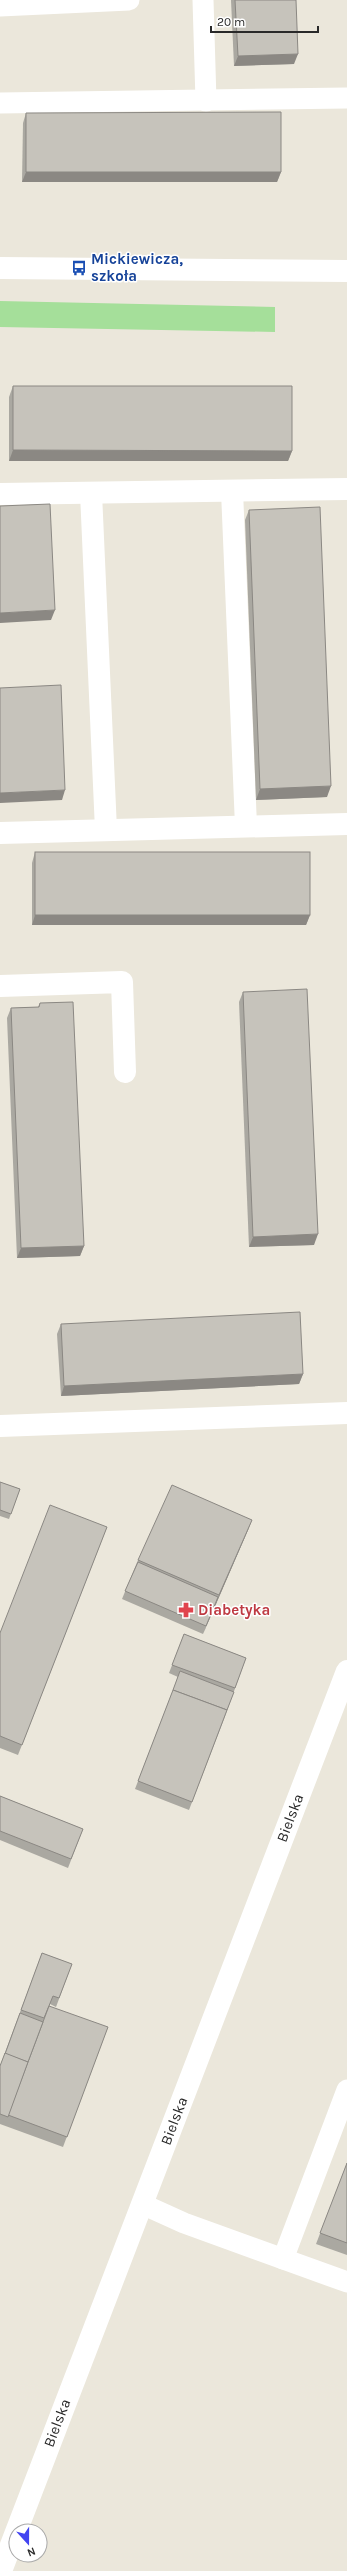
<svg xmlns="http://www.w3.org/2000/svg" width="347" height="2571" viewBox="0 0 347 2571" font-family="Karla,sans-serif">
<rect width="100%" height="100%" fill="#ebe7db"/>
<polygon fill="#a5df9a" points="0,301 275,307 275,332 0,327"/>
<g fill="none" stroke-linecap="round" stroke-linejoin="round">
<g stroke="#fff" stroke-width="21">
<polyline points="203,0 206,101"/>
<polyline points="0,6 129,0"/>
<polyline points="0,103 347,98"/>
<polyline points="142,2204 184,2223 347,2282"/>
<polyline points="283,2259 347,2090"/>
</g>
<g stroke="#fff" stroke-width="22">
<polyline points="232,491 246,826"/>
<polyline points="91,493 106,830"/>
<polyline points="0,494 347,489"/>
<polyline points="0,833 347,824"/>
<polyline points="0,986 122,982 125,1072"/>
<polyline points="0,1426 347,1413"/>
</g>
<g stroke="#fff" stroke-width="22">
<polyline points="0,268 347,271"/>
<polyline points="1,2571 347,1671"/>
</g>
</g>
<g fill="#aaa8a1">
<polygon points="231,0 296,0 294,64 234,66"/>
<polygon points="26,113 281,172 277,182 22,182 23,123"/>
<polygon points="13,386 292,451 288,461 9,461 9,397"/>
<polygon points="249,510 327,797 256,800 245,520"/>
<polygon points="35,852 310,915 306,925 32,925 32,863"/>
<polygon points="243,992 314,1245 249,1247 239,1002"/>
<polygon points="40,1003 84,1246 80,1256 17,1258 7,1018 11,1008 38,1007"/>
<polygon points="61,1324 303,1374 299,1384 61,1396 57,1334"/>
<polygon points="0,1482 20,1489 9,1519 0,1516"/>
<polygon points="252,1520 248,1530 203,1634 122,1599 138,1560"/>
<polygon points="107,1527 18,1755 0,1748 0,1633"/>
<polygon points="184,1634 246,1658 224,1719 189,1810 135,1789 178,1677 169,1673"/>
<polygon points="0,1796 83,1829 68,1868 0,1840"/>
<polygon points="42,1953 72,1964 56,2007 50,2004 35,2045 108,2027 63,2147 0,2124 0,2066"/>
<polygon points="347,2163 347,2255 316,2244"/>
</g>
<g fill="#8b8883">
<polygon points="298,54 294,64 234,66 238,56"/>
<polygon points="26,172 281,172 277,182 22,182"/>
<polygon points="13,450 292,451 288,461 9,461"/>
<polygon points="55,610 51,620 0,623 0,613"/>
<polygon points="331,786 327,797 256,800 260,789"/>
<polygon points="65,790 62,800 0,803 0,793"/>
<polygon points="35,915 310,915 306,925 32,925"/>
<polygon points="318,1234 314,1245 249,1247 253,1237"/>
<polygon points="84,1246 80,1256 17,1258 21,1248"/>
<polygon points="303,1374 299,1384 61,1396 64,1386"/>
<polygon points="252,1520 248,1530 203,1634 219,1595"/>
</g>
<g fill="#c6c3bb" stroke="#8b8883">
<polygon points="235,0 296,0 298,54 238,56"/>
<polygon points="281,112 281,172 26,172 26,113"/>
<polygon points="13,386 292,386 292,451 13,450"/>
<polygon points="50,504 55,610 0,613 0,506"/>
<polygon points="320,507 331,786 260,789 249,510"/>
<polygon points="61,685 65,790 0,793 0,688"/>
<rect x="35" y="852" width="275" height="63"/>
<polygon points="307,989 318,1234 253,1237 243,992"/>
<polygon points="73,1002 84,1246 21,1248 11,1008 39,1007 40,1003"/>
<polygon points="300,1312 303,1374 64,1386 61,1324"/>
<polygon points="0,1482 20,1489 11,1514 0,1510"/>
<polygon points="172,1485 252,1520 219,1595 138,1560"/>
<polygon points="50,1505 107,1527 22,1745 0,1736 0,1633"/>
<polygon points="138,1562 218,1597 206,1626 125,1591"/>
<polygon points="184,1634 246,1658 235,1688 172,1665"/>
<polygon points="180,1671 234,1692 227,1710 173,1690"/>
<polygon points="173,1690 227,1710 192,1802 138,1781"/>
<polygon points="0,1796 83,1829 71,1859 0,1831"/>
<polygon points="42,1953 72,1964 59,1998 53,1996 44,2018 21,2010"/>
<polygon points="49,2006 108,2027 67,2137 8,2115"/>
<polygon points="20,2013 43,2022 28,2062 5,2054"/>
<polygon points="5,2053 28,2062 8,2117 0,2114 0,2066"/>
<polygon points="347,2163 347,2243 320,2233"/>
</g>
<defs>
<g id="bus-bare" transform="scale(1.2)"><path d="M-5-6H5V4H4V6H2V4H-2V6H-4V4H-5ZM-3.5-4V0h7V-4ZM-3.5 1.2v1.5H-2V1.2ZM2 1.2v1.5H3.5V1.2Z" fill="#1a4fb4" stroke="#fff" stroke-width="2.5" paint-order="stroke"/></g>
<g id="pharmacy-bare" transform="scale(1.2)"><path d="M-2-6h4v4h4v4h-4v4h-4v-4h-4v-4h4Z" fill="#e0444e" stroke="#fff" stroke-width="2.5" paint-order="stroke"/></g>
</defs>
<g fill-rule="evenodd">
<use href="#bus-bare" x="79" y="268"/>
<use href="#pharmacy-bare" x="186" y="1610"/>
</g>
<g text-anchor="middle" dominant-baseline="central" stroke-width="3" stroke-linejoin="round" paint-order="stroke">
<g font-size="15" font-weight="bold" fill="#164399" stroke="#fff" text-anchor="start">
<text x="91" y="259">Mickiewicza,<tspan x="91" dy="17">szkoła</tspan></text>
</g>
<g font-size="15" font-weight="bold" fill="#be3a42" stroke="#fff" text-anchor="start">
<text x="198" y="1610">Diabetyka</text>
</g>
<g font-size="15" fill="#292929" stroke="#fff">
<text transform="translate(290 1818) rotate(-69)">Bielska</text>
<text transform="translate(174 2121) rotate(-69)">Bielska</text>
<text transform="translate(57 2423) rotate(-69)">Bielska</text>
</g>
</g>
<g transform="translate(28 2543) rotate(159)"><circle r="19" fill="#ffffff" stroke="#a9a9a9"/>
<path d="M0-3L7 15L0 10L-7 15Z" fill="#4244f1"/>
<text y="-6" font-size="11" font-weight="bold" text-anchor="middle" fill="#292929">N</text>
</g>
<path d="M211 26v6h107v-6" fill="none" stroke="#292929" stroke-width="2"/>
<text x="217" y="26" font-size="12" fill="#292929" stroke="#ffffff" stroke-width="3" paint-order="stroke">20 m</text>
</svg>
